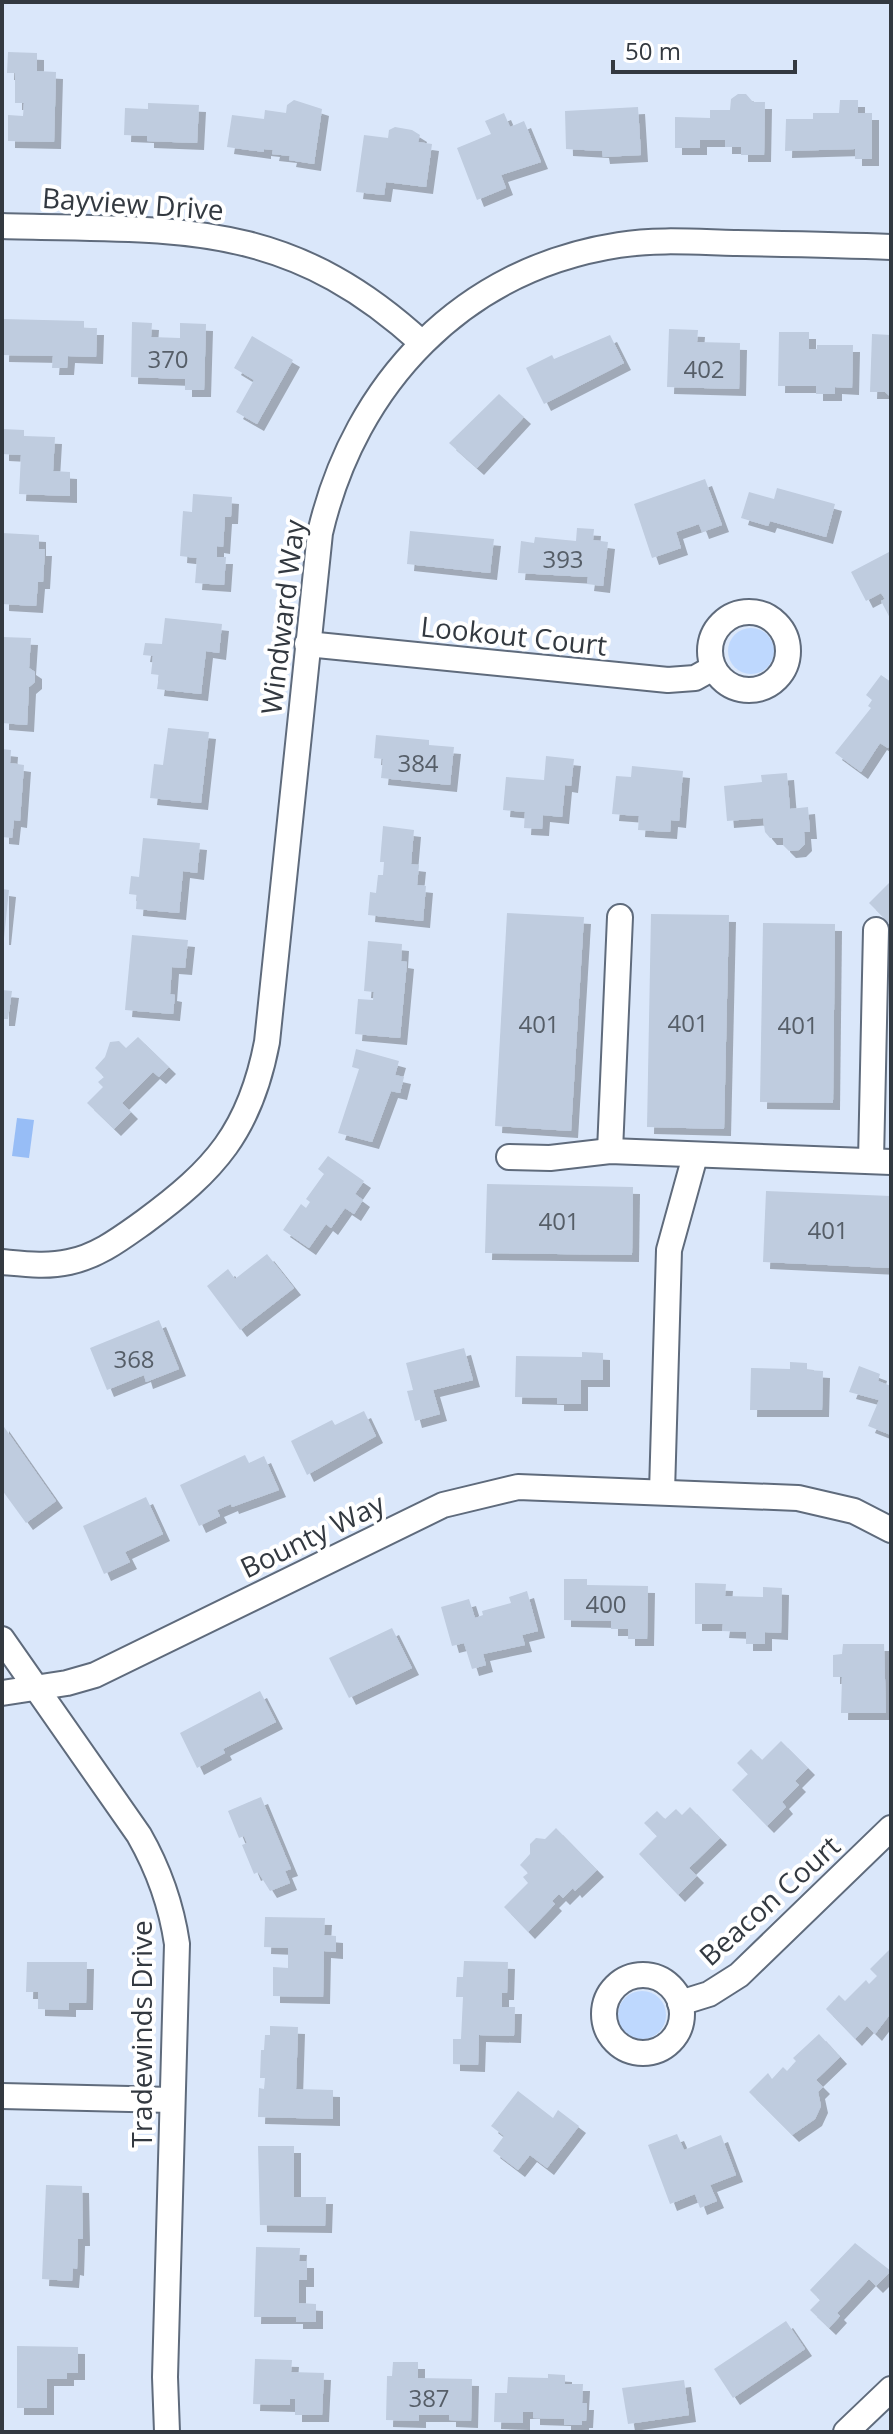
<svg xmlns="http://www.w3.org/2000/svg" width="893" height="2434" viewBox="0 0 893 2434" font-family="'Open Sans',sans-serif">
<defs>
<filter id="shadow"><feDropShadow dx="7" dy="7" stdDeviation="0" flood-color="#0004"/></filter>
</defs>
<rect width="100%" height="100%" fill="#dae7fa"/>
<g fill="#bed8fe">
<circle cx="751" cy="651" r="23"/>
<circle cx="642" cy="2015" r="24"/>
</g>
<polygon fill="#97bdf6" points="17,1118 34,1120 29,1158 12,1156"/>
<g fill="#bfccdf" filter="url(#shadow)">
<polygon points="8,52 37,53 37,71 56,72 54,142 8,141 8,115 23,116 24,103 15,103 15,73 7,73"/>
<polygon points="738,94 746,94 753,102 765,102 764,155 741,155 741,147 725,147 725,140 700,140 700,148 675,148 675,117 710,118 710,110 730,110 731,99"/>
<polygon points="294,100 322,109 314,164 289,160 290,156 272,154 273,150 264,149 264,152 227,147 232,115 264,119 265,110 286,113 287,105"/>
<polygon points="840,100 858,100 858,113 872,113 872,159 855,159 855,149 785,151 786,119 813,119 813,113 839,113"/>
<polygon points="148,103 199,105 197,143 147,141 147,136 124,135 125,108 148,109"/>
<polygon points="638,107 641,155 603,157 602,151 566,149 565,111"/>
<polygon points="504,113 510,127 524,121 541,162 501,175 506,188 477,200 457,148 491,134 485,121"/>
<polygon points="395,127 412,130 420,135 418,142 432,144 426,187 386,182 384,195 356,192 364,135 388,138 389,130"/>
<polygon points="3,319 84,321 84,328 97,328 96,357 68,356 67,368 52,368 53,356 2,355"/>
<polygon points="132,322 152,323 151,337 180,338 180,323 206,324 204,390 185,390 185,379 131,377"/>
<polygon points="669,329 698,330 697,342 740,343 739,389 667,387"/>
<polygon points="779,332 809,332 809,349 817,349 817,345 853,345 852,388 835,387 835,394 816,394 816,386 778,386"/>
<polygon points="872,334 891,335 891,397 885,392 870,392"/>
<polygon points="610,335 624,363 544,404 526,368 552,355 554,359"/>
<polygon points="252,336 293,360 257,424 236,412 254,380 234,368"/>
<polygon points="499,394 524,417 477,468 449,443"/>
<polygon points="2,429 24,430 24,436 55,437 53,471 70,472 70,496 19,494 21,455 2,454"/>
<polygon points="705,479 722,525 702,532 699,524 676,532 681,548 652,558 634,504"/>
<polygon points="777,488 835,504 826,537 770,521 768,526 741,518 749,492 774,499"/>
<polygon points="193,494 232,497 231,517 225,517 223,547 217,546 217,557 226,557 224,585 195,583 197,558 180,556 183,511 192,512"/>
<polygon points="577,528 594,529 593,540 608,542 603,586 587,584 588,577 518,573 521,541 534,543 535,537 576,541"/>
<polygon points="410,531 494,539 490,573 407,564"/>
<polygon points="2,533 39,535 39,549 45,549 43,582 38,582 36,606 2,604"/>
<polygon points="889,552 891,556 891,620 881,601 885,599 881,593 866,601 851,572"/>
<polygon points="165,618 222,624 219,653 206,651 201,694 157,689 159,675 151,674 153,656 143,655 145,643 162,644"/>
<polygon points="2,637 31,638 29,668 35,672 35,682 29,687 27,725 2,723"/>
<polygon points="881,675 891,682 891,743 888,748 880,743 861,772 835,753 871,708 868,706 872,700 866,695"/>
<polygon points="168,728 209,732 201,803 150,798 154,764 163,765"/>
<polygon points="376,735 429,740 429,745 454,747 450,785 381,778 383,759 374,758"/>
<polygon points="2,749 11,750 10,763 24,765 20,821 14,820 12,838 2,837"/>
<polygon points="546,756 574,759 571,786 565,785 562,817 543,815 542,829 524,828 525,812 503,810 506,777 544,780"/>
<polygon points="632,766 683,771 679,821 671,820 670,832 638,830 639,816 612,814 616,776 631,777"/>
<polygon points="787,773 790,809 808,807 810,832 804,832 805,844 799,850 789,851 783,845 783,838 770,838 765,832 763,818 727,821 724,786 762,782 761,775"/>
<polygon points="383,826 414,830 411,864 419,865 417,885 426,886 423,921 368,915 370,892 376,893 378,875 383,875 384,862 380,862"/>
<polygon points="143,838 200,843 197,873 183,871 179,913 136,909 137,895 129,894 131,876 139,877"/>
<polygon points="891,881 891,925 869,903"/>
<polygon points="2,889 9,890 4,938 2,938"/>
<polygon points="507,913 584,917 571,1131 495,1126"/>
<polygon points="651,914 729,915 724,1129 647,1127"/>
<polygon points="763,923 835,924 833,1103 760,1102"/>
<polygon points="132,935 188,940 185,968 172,967 170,994 175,995 173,1014 125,1010"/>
<polygon points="368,941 402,944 401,961 407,962 400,1038 355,1034 358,999 373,1000 374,992 364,991"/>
<polygon points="2,990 12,991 8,1019 2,1019"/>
<polygon points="138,1037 169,1067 159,1077 153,1072 122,1103 131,1112 114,1129 87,1103 103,1087 98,1082 104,1077 95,1068 105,1057 110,1042 119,1041 126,1048"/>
<polygon points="356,1049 399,1061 395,1075 404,1077 400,1093 391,1091 372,1142 338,1133 359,1069 352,1067"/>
<polygon points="328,1156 364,1181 355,1194 363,1200 354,1214 345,1208 331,1228 326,1224 309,1248 283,1230 301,1204 306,1208 310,1202 306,1199 324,1174 318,1169"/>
<polygon points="487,1184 633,1187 632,1255 485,1253"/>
<polygon points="766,1191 891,1196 891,1268 763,1262"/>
<polygon points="267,1254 294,1288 240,1330 207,1286 228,1269 235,1279"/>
<polygon points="159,1320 179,1369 146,1382 144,1375 107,1390 90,1348"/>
<polygon points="464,1348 473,1380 433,1390 440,1414 415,1421 407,1391 413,1390 406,1363"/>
<polygon points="582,1352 603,1353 603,1380 581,1380 581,1404 557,1404 557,1398 515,1397 516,1356 582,1357"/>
<polygon points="790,1362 807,1363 807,1370 823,1371 822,1410 750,1410 751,1368 790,1369"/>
<polygon points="859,1366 880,1374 878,1381 891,1386 891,1435 868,1426 879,1400 849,1392"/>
<polygon points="364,1411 376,1436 307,1475 291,1441 332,1420 335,1425"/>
<polygon points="2,1424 56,1501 26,1523 2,1490"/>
<polygon points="245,1455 249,1463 264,1456 279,1490 232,1507 231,1504 217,1510 220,1516 199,1526 180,1485"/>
<polygon points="146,1497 163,1534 125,1552 130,1562 104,1574 83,1526"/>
<polygon points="564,1579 587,1579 587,1585 648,1586 647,1639 628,1639 628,1629 611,1629 611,1621 564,1620"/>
<polygon points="695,1583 726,1584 725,1596 763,1597 763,1587 782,1588 781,1633 765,1632 765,1644 746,1644 746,1632 722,1631 723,1624 695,1624"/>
<polygon points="527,1591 538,1631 522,1635 525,1645 483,1654 486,1665 472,1669 464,1643 452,1646 441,1607 469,1599 475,1618 483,1615 482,1611 511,1603 509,1597"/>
<polygon points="392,1628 412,1668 349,1698 329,1658"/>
<polygon points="843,1644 884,1644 886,1713 841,1713 842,1677 833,1677 833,1655 842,1654"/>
<polygon points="260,1691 276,1722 223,1749 225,1753 197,1768 180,1733"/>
<polygon points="781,1741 808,1768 795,1781 799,1785 782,1802 786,1807 767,1826 732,1790 748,1774 737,1763 751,1749 762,1760"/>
<polygon points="261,1797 291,1869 285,1871 290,1883 270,1891 258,1872 254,1874 242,1845 247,1843 244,1836 239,1838 228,1811"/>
<polygon points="690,1807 720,1838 689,1868 697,1876 678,1895 639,1854 657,1836 644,1823 657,1811 665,1819 676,1809 682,1815"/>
<polygon points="556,1828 597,1870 575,1891 573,1888 563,1898 559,1894 552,1901 555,1904 528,1932 504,1907 528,1883 523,1877 528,1873 520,1865 530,1854 530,1844 536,1838 545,1839"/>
<polygon points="265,1917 325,1918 324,1935 336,1936 336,1952 324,1951 323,1997 273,1996 273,1967 288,1968 288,1948 264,1947"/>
<polygon points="891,1948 891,2013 875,2034 867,2026 855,2039 826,2009 839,1995 845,2001 866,1980 869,1984 877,1976 870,1969"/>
<polygon points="464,1961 508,1962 507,1993 502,1993 502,2007 515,2007 514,2036 479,2035 478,2065 453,2064 453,2039 461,2039 463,1997 456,1997 457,1977 463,1977"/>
<polygon points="27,1962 87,1962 86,2003 69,2003 69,2010 38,2009 38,1992 26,1992"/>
<polygon points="270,2026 298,2027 296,2089 333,2090 333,2119 258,2117 259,2088 264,2089 265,2078 260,2078 261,2050 264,2050 265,2035 270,2035"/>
<polygon points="819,2034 840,2057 816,2080 823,2087 818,2092 821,2106 815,2119 792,2135 749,2092 768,2073 772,2079 783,2067 787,2071 796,2061 793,2058"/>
<polygon points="518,2091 553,2118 558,2110 579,2126 547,2168 530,2155 518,2170 493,2151 504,2136 491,2126"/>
<polygon points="677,2134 684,2150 721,2135 736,2175 710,2185 717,2201 700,2208 695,2194 670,2204 648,2145"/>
<polygon points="258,2146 294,2146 294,2197 326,2197 325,2226 260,2225"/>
<polygon points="46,2185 82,2186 83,2239 78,2239 77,2269 73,2268 72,2281 42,2279"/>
<polygon points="855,2243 891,2271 876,2286 869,2279 837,2313 840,2316 829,2328 810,2310 820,2300 810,2290"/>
<polygon points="256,2247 300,2248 299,2261 307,2261 307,2280 299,2280 299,2303 316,2304 316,2322 296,2322 296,2317 254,2317"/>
<polygon points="786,2321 805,2349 733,2398 714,2369"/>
<polygon points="17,2346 78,2347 78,2373 67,2373 67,2379 47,2379 47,2408 17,2408"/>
<polygon points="255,2359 292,2360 291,2372 324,2373 322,2415 295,2415 295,2399 290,2399 290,2405 253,2404"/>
<polygon points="393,2362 418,2362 418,2378 472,2379 471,2421 449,2420 449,2415 419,2415 419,2421 386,2420 387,2376 392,2376"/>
<polygon points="548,2374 565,2375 565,2384 583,2384 582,2403 587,2403 586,2421 582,2421 582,2425 564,2425 564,2419 533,2418 533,2412 523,2412 523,2423 494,2422 495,2393 507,2393 508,2377 548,2378"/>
<polygon points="684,2380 689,2415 628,2424 622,2388"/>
</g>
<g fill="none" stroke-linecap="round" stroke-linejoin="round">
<g stroke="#5f6b7c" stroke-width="28">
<g id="minor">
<path d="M2,226C175,231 285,217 422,343"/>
<circle cx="749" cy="651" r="39"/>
<polyline points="307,644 668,680 695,678 713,668"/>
<polyline points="610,1151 620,917"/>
<polyline points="509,1157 550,1158 610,1151 891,1162"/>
<polyline points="871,1161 876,930"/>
<path d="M2,1262C24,1264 47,1267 69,1262C98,1256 120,1239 144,1222C215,1170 250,1131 267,1042L320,533C355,383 463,269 619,245C657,239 695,242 734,243C786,244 839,245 891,247"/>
<polyline points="662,1492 669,1250 695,1156"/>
<path d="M2,1639L139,1835C159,1870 171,1903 177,1944L165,2377L167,2432"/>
<polyline points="2,1693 67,1683 95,1675 443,1505 518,1487 798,1498 854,1511 891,1530"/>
<circle cx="643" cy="2014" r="39"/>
<polyline points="680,2003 709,1994 739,1975 891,1828"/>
<polyline points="2,2096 172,2100"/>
<polyline points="846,2432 891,2389"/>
</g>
</g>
<use href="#minor" stroke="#fff" stroke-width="24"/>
</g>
<g text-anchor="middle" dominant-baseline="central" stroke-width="8" stroke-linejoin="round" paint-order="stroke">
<g font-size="24" fill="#565e68">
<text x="168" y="358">370</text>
<text x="704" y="368">402</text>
<text x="563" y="558">393</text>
<text x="418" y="762">384</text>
<text x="688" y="1022">401</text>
<text x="539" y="1023">401</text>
<text x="798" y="1024">401</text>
<text x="559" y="1220">401</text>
<text x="828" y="1229">401</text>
<text x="134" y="1358">368</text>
<text x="606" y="1603">400</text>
<text x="429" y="2397">387</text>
</g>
<g font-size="28" fill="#333940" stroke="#fff">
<text transform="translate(133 203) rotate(4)">Bayview Drive</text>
<text transform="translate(282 617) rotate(-83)">Windward Way</text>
<text transform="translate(514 635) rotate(6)">Lookout Court</text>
<text transform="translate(312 1535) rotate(-26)">Bounty Way</text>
<text transform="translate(769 1900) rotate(-42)">Beacon Court</text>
<text transform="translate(141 2034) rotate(-90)">Tradewinds Drive</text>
</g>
</g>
<rect width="893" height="2434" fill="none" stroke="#333940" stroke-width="8"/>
<path d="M613 60v12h182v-12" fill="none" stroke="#333940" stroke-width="4"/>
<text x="625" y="60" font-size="24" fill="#333940" stroke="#ffffff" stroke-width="6" paint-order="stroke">50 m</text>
</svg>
